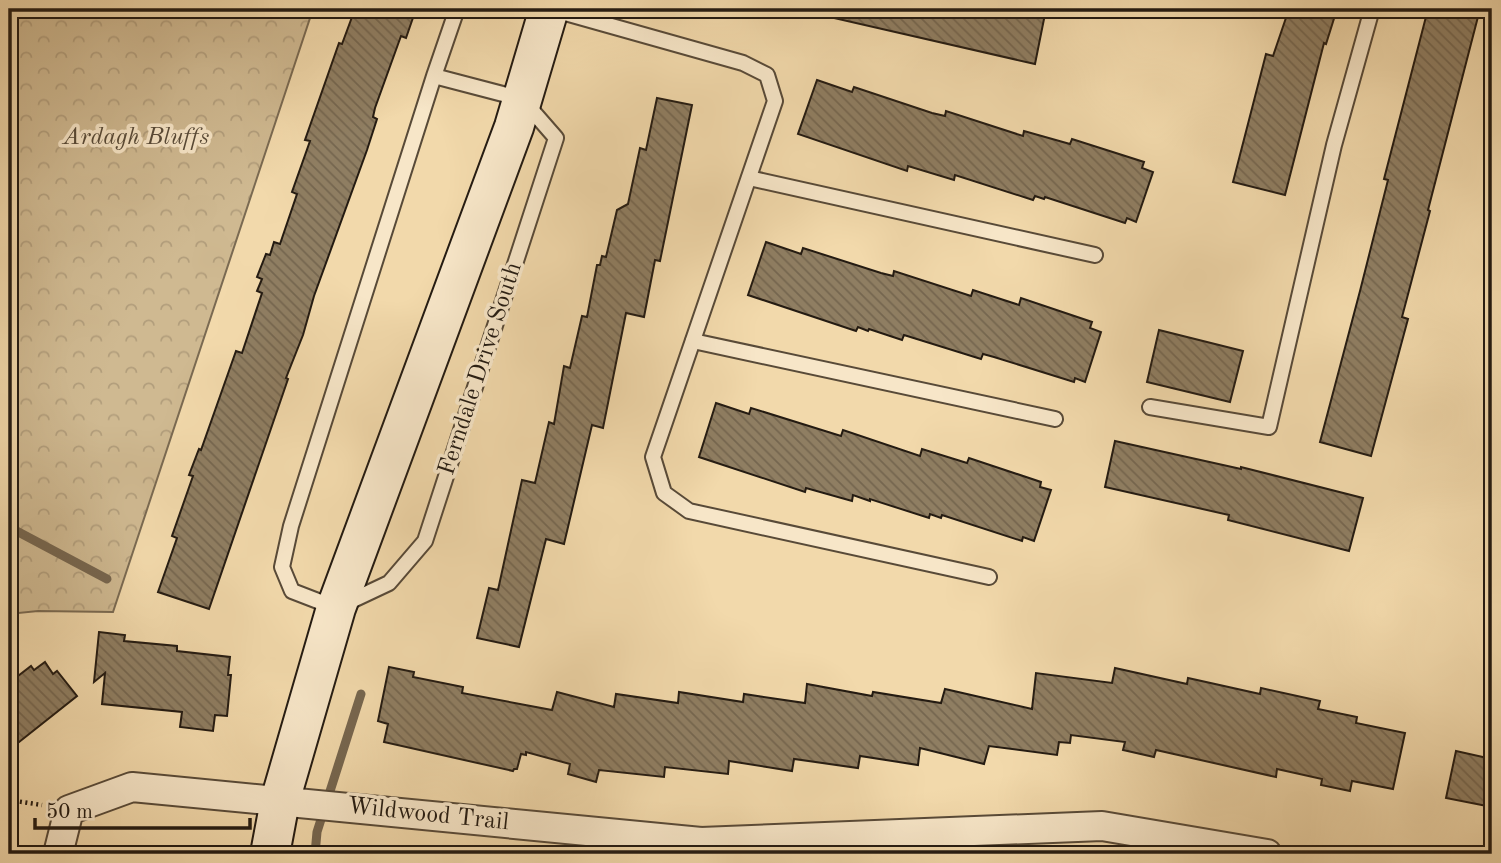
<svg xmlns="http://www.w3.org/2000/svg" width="1501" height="863" viewBox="0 0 1501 863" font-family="'Old Standard TT',serif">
<defs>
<pattern id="forest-crowns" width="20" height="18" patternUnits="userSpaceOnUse" patternTransform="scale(1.75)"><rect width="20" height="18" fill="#cfb991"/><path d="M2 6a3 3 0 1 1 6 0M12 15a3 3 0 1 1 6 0" fill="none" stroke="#b29e7c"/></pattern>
<pattern id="building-back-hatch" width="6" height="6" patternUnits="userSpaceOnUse" patternTransform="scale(1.75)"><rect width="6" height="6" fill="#8f7e62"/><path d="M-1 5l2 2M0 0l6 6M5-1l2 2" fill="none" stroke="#75664f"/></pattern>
</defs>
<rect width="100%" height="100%" fill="#f2d9ab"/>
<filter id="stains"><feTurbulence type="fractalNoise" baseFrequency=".00286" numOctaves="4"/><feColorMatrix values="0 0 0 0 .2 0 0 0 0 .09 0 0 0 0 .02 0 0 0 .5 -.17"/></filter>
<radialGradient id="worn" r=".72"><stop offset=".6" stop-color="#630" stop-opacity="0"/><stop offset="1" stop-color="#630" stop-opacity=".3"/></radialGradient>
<polygon fill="url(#forest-crowns)" stroke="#7a6a52" stroke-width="2" points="9,9 313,9 113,612 38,611 9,614"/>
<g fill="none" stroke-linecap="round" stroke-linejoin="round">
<g stroke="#76664f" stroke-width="9">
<polyline points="9,527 107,579"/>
<polyline points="315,854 317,832 361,694"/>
</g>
</g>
<g fill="url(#building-back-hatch)" stroke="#241b12" stroke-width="2">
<polygon points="355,9 416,9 406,38 401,36 375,108 373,117 377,119 367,150 314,296 303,335 286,378 288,379 209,609 158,592 177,538 172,536 193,476 189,475 199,449 201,450 236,351 242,353 262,293 257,291 262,279 257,277 266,254 270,255 274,242 280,244 297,194 292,192 310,141 305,140 339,43 342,44"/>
<polygon points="835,9 1046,9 1035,64 834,18"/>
<polygon points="1289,9 1337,9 1326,44 1324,43 1285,195 1233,182 1266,54 1273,56"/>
<polygon points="1428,9 1480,9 1428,210 1430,211 1402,317 1408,319 1371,456 1320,442 1360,291 1388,180 1384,179"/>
<polygon points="817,80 852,92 854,87 932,113 945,116 946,111 1023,136 1024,131 1070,144 1072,139 1144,162 1142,168 1153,172 1136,222 1127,218 1125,223 1045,197 1044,199 1035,196 1033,200 955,175 954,180 908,166 907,171 798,134"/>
<polygon points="657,98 692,105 660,261 655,260 644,317 626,313 603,428 592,425 564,544 546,539 519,647 477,638 489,588 498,590 522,480 535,483 549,422 554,424 564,366 570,368 582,316 587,317 597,265 600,265 602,256 606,257 617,210 628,204 640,148 646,150"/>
<polygon points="766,242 801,254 803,248 881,273 893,276 894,271 971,296 973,290 1019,305 1021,298 1092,322 1090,328 1101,332 1085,382 1075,378 1074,382 994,357 983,354 981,359 904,335 902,340 869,329 868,331 858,327 856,331 748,295"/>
<polygon points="1159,330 1243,351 1230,402 1147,382"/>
<polygon points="716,403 749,414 751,408 841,436 843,430 920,456 922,449 967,463 969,458 1041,482 1040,487 1051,490 1034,541 1023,537 1022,541 942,515 941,518 930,514 929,518 870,499 870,501 853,495 852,501 806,488 805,492 699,457"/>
<polygon points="1115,441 1241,469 1241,467 1363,498 1349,551 1228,520 1229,515 1105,487"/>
<polygon points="99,632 125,635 124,641 177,646 177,651 230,657 228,675 231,675 227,716 215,715 213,731 180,727 182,712 102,704 105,673 94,682"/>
<polygon points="45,662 53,674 57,671 77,696 9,750 9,683 31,666 34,670"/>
<polygon points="389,667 414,672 413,677 463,687 462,693 552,710 557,692 614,707 616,694 678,703 679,692 743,702 744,694 805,703 807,684 872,696 873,692 941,703 945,689 1032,709 1036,673 1112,683 1115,668 1187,684 1188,678 1260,694 1261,688 1320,701 1318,709 1357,717 1356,723 1405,733 1393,789 1352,781 1350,791 1321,785 1322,779 1277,769 1276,777 1156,750 1154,757 1123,750 1125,742 1071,735 1070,743 1059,742 1057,755 989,746 984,764 920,748 918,765 860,756 858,768 794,759 792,771 729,761 728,774 665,767 664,777 599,770 596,782 568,774 570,764 526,752 526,755 521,754 517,769 514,769 513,771 384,742 388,724 378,721"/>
<polygon points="1456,751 1492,759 1492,807 1446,798"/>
</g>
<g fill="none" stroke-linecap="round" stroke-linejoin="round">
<g stroke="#584a38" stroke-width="18">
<g id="service">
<polyline points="551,9 743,63 767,75 775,101 653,457 664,493 689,511 989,577"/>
<polyline points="434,76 522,99 556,138 425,541 389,583 336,608 292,591 282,567 291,526 434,76 457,9"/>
<polyline points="749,178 1095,255"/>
<polyline points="693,341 1055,419"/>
<polyline points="1150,407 1269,427 1334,145 1372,9"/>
</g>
</g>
<g stroke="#584a38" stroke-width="32">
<polyline id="minor" points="58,854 69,810 132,787 701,842 1102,826 1267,854"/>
</g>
<g stroke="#241b12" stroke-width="42">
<polyline id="secondary" points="270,854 280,801 336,608 514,127 549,9"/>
</g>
<polyline stroke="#241b12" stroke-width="4.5" stroke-dasharray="2 3.5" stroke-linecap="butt" points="9,800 42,805"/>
<use href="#service" stroke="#f7e6c8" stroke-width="14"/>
<use href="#minor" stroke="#f7e6c8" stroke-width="28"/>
<use href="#secondary" stroke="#f7e6c8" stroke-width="38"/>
</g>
<g text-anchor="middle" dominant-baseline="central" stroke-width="7" stroke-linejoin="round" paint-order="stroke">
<g font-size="24" font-style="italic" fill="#574a38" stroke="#f7e6c8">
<text x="136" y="138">Ardagh Bluffs</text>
</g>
<g font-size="24" fill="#241b12" stroke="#f7e6c8">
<text transform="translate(481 369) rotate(-72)">Ferndale Drive South</text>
<text transform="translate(428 815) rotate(6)">Wildwood Trail</text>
</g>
</g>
<rect width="1501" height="863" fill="none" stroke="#f2d9ab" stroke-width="35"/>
<rect x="10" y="10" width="1480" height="842" fill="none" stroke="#241b12" stroke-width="3.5"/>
<rect x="18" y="18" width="1466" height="828" fill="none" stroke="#241b12" stroke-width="2"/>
<path d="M35 818v10h215v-10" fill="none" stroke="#241b12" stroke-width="3.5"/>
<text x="46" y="818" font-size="21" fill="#241b12" stroke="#f7e6c8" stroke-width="5" paint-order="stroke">50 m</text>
<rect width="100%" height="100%" filter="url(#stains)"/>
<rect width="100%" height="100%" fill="url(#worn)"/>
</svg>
